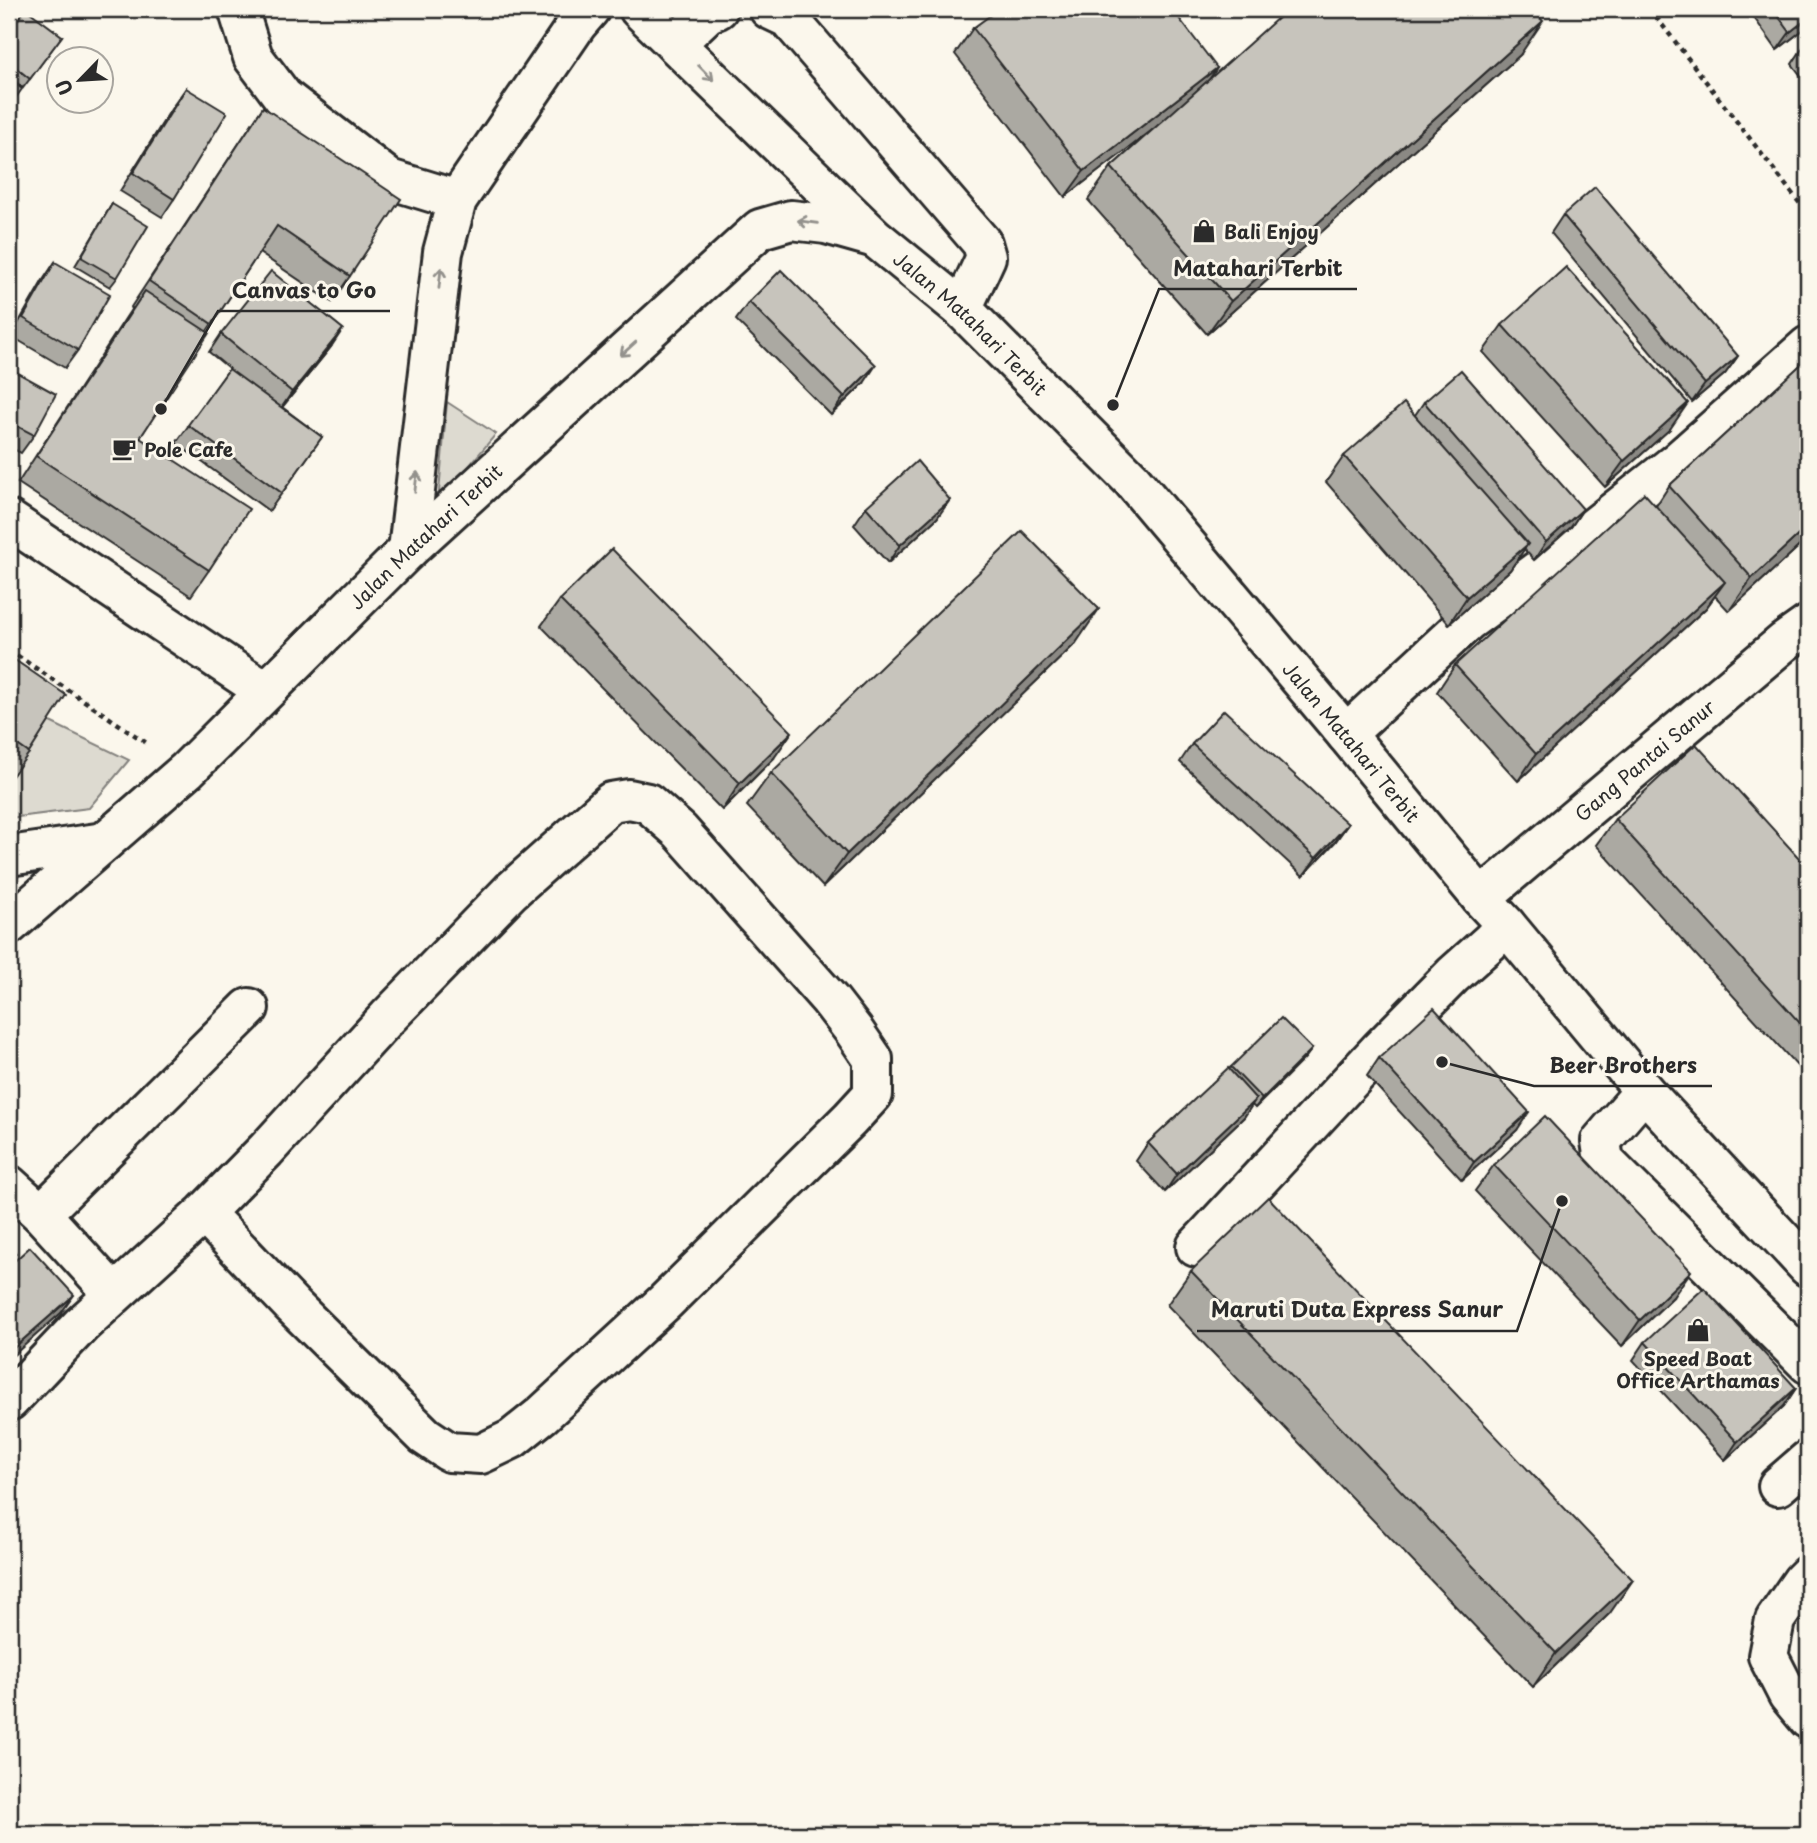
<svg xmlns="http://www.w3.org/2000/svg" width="1817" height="1843" viewBox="0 0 1817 1843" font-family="'Playpen Sans',sans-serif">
<rect width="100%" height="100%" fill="#fbf7ec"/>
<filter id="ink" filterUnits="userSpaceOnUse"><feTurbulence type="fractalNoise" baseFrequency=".0143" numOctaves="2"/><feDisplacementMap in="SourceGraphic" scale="14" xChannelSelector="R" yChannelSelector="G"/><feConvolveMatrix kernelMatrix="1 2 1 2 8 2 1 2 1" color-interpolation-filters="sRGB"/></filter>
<g filter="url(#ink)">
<g fill="#dddad0" stroke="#84827e" stroke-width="2">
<polygon points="447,402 496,434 438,503"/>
<polygon points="48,721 129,760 89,808 9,818 9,778 10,778"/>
</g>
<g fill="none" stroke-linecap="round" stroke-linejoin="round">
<g stroke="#2b2b2b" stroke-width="44">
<g id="minor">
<path id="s1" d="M639,9L874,237L962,309L1132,480L1346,734L1481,898L1506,925L1644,1091L1808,1267"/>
<polyline points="769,9 788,18 982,243 986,257 962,309"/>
<polyline points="239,12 253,57 283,97 389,179 457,200"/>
<polyline points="675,44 708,13 718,9"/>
<polyline points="9,520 265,691"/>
<polyline points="408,550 443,252 457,200 577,24 590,9"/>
<polyline points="1346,734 1468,621 1559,555 1678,461 1808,346"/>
<polyline points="9,856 104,842"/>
<path id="s2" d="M1481,898L1784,642L1808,625"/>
<path id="s3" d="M9,925L187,770L408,550L760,229L791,220L826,224L872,237"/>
<polyline points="1644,1091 1601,1141 1604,1161 1808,1364"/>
<polyline points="9,1185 41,1214"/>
<polyline points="1196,1247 1380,1049 1453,975 1490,942 1506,925"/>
<polyline points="114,1294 41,1214 249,1008"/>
<polyline points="9,1401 81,1325 204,1213 266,1150 388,1017 511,891 611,802 629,799 648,803 680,831 830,1000 854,1031 873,1059 873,1094 850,1119 665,1302 542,1415 512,1439 481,1454 449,1452 425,1436 292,1305 204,1213"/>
<polyline points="1778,1486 1808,1460"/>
<polyline points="1808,1575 1802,1581 1775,1620 1768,1656 1788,1695 1808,1719"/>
</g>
</g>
<g stroke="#2b2b2b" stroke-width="4.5" stroke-dasharray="5 5" stroke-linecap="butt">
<polyline points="1650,9 1808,214"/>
<polyline points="9,650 148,744"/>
</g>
<use href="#minor" stroke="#fbf7ec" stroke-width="38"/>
</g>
<g fill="#aba9a2" stroke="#2b2b2b" stroke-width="2">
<polygon points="1752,9 1808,9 1808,26 1777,50 1750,12"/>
<polygon points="973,28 1217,68 1209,79 1520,55 1207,334 1088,200 1111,167 1154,128 1065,197 955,54"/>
<polygon points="9,31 62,36 23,88 9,76"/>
<polygon points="1808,42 1808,85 1792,64 1804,46"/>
<polygon points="186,88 174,199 162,217 120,191 173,106"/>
<polygon points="263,107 350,276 332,302 259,253 207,331 140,438 209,570 191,596 18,483 132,308 131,307"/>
<polygon points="112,204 117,278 110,287 75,266"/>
<polygon points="1563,215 1738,356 1725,374 1692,402 1551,233"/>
<polygon points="55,262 78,350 65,368 11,336 43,280"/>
<polygon points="749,302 864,383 831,415 736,320"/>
<polygon points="1502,325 1670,429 1605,487 1483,352"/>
<polygon points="221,334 331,347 282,407 322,437 269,511 176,443 229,369 231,370 209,352"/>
<polygon points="1808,358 1808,538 1729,611 1715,596 1706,608 1518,781 1437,692 1455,665 1656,506 1669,486"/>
<polygon points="9,368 34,435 21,453 9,447"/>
<polygon points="1424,402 1583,509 1571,527 1534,560 1524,549 1510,570 1449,624 1326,482 1344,456 1415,415"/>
<polygon points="866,507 937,518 888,563 854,525"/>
<polygon points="560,600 774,758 722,810 541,626"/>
<polygon points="1076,643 823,887 747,806 771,773"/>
<polygon points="9,656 29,753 10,779 9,778"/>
<polygon points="1192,744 1348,824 1335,842 1303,876 1180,762"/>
<polygon points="1615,819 1808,868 1808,1078 1596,845"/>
<polygon points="1312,1049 1305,1058 1255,1108 1252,1105 1244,1117 1165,1192 1136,1161 1148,1143 1231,1067"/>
<polygon points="1379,1058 1517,1130 1462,1180 1367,1076"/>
<polygon points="1494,1165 1673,1297 1622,1346 1475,1191"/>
<polygon points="1191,1271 1610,1613 1533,1687 1167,1305"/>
<polygon points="1645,1342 1796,1388 1784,1406 1725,1460 1633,1360"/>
</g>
<g fill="#8b8984" stroke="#2b2b2b" stroke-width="2">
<polygon points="1808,18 1808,26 1777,50 1790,32"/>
<polygon points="1543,21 1520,55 1207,334 1231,301"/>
<polygon points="1217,68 1199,94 1065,197 1084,171"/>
<polygon points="343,329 331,347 280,410 292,392"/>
<polygon points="1738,356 1725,374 1692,402 1705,384"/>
<polygon points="876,365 864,383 831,415 844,397"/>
<polygon points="1688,403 1670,429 1605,487 1624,461"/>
<polygon points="950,500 937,518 888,563 900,545"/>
<polygon points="1583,509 1571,527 1534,560 1546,542"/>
<polygon points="1808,526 1808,538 1729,611 1752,578"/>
<polygon points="1528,544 1510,570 1449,624 1467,597"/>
<polygon points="1725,582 1706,608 1518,781 1536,754"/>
<polygon points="1099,609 1076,643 823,887 847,854"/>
<polygon points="792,732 774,758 722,810 740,783"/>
<polygon points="1348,824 1335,842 1303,876 1316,858"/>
<polygon points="1312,1049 1305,1058 1255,1108 1262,1099"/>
<polygon points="1256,1099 1244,1117 1165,1192 1177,1174"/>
<polygon points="1529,1112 1517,1130 1462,1180 1474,1162"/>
<polygon points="1691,1271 1673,1297 1622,1346 1640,1320"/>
<polygon points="74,1295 61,1313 9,1359 9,1352"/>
<polygon points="1796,1388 1784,1406 1725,1460 1737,1442"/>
<polygon points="1633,1580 1610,1613 1533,1687 1556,1653"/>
</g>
<g fill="#c7c4bc" stroke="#2b2b2b" stroke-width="2">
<polygon points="26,9 62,36 30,79 9,62 9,31"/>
<polygon points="999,9 1172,9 1217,68 1084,171 973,28"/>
<polygon points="1288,9 1532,9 1543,21 1231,301 1111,167"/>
<polygon points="1773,9 1808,9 1808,18 1790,32"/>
<polygon points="1808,42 1808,51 1804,46"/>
<polygon points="9,79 22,89 9,107"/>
<polygon points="186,88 227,113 174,199 133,173"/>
<polygon points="263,107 401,199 350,276 277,226 212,324 149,281"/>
<polygon points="1595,187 1738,356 1705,384 1563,215"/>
<polygon points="112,204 148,226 117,278 81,257"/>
<polygon points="55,262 110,294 78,350 23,318"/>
<polygon points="1566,267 1688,403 1624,461 1502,325"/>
<polygon points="781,270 876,365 844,397 749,302"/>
<polygon points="271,271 343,329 292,392 221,334"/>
<polygon points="145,291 209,333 140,438 249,509 209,570 36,456"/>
<polygon points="1808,358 1808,526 1752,578 1669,486"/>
<polygon points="9,368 56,394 34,435 9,422"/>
<polygon points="229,369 322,437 282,493 188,425"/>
<polygon points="1461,370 1583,509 1546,542 1424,402"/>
<polygon points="1404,403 1528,544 1467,597 1344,456"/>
<polygon points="917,461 950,500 900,545 866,507"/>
<polygon points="1644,493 1725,582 1536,754 1455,665"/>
<polygon points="1022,531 1099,609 847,854 771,773"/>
<polygon points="612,549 792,732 740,783 560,600"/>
<polygon points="9,656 66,695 29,753 9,739"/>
<polygon points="1224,710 1348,824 1316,858 1192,744"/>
<polygon points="1696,744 1808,868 1808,1032 1615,819"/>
<polygon points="1434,1008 1529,1112 1474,1162 1379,1058"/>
<polygon points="1281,1018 1312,1049 1262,1099 1231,1067"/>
<polygon points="1228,1068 1256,1099 1177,1174 1148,1143"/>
<polygon points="1545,1116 1691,1271 1640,1320 1494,1165"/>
<polygon points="1268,1197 1633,1580 1556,1653 1191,1271"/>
<polygon points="9,1244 16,1253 9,1259"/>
<polygon points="30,1247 74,1295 9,1352 9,1266"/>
<polygon points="1704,1288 1796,1388 1737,1442 1645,1342"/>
</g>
<defs><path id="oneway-shaft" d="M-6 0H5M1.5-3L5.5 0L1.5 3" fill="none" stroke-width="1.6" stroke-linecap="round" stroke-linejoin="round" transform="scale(1.75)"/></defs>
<g stroke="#93918c">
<use href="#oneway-shaft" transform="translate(706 73) rotate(45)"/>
<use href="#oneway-shaft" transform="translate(808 222) rotate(-173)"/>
<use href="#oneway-shaft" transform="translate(440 278) rotate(-84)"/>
<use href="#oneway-shaft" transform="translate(628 349) rotate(138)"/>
<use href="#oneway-shaft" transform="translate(416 482) rotate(-83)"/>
</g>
</g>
<defs>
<g id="shop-bare" transform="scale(1.89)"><path d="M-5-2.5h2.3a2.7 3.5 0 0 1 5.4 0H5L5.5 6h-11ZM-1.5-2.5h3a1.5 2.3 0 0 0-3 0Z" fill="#2b2b2b" stroke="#fbf7ec" stroke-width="2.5" paint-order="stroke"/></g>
<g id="cafe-bare" transform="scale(1.89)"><path d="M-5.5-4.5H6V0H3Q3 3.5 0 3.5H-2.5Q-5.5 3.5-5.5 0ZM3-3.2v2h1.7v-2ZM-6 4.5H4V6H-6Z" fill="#2b2b2b" stroke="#fbf7ec" stroke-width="2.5" paint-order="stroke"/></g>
</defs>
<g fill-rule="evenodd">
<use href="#shop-bare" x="1204" y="231"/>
<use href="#cafe-bare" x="124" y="449"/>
<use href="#shop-bare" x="1698" y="1330"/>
</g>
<g text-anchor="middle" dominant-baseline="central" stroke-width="6" stroke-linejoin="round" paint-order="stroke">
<g font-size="19" font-weight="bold" fill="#2b2b2b" stroke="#fbf7ec" text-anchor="start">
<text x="1224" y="231">Bali Enjoy</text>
<text x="144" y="449">Pole Cafe</text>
<text x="1698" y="1358" text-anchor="middle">Speed Boat<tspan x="1698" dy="22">Office Arthamas</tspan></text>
</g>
<g font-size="19" fill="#2b2b2b" stroke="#fbf7ec">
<text stroke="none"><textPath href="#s1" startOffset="457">Jalan Matahari Terbit</textPath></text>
<text stroke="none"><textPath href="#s3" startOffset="570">Jalan Matahari Terbit</textPath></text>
<text stroke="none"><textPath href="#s1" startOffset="1024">Jalan Matahari Terbit</textPath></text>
<text stroke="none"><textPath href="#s2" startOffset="214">Gang Pantai Sanur</textPath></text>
</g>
</g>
<path fill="none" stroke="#2b2b2b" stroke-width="2.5" d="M1113 405L1159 289H1357M161 409L218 311H390M1442 1062L1534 1086H1712M1562 1201L1517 1331H1197"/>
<g fill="#2b2b2b" stroke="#fbf7ec" stroke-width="2.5">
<circle cx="1113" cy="405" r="7"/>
<circle cx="161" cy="409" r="7"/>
<circle cx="1442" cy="1062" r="7"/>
<circle cx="1562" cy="1201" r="7"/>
</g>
<g font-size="21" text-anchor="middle" font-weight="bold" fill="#2b2b2b" stroke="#fbf7ec" stroke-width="6" stroke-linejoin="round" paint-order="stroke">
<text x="1258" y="276">Matahari Terbit</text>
<text x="304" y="298">Canvas to Go</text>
<text x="1623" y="1073">Beer Brothers</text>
<text x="1357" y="1317">Maruti Duta Express Sanur</text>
</g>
<rect width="1817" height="1843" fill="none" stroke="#fbf7ec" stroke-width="35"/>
<rect x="18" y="18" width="1782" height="1808" fill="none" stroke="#2b2b2b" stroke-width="2.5" filter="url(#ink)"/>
<g transform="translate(80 80) rotate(245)"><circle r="33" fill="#fbf7ec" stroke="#a8a59f" stroke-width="2"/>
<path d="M0-5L12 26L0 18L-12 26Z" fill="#2b2b2b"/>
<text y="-10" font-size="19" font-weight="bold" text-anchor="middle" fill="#2b2b2b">U</text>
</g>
</svg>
